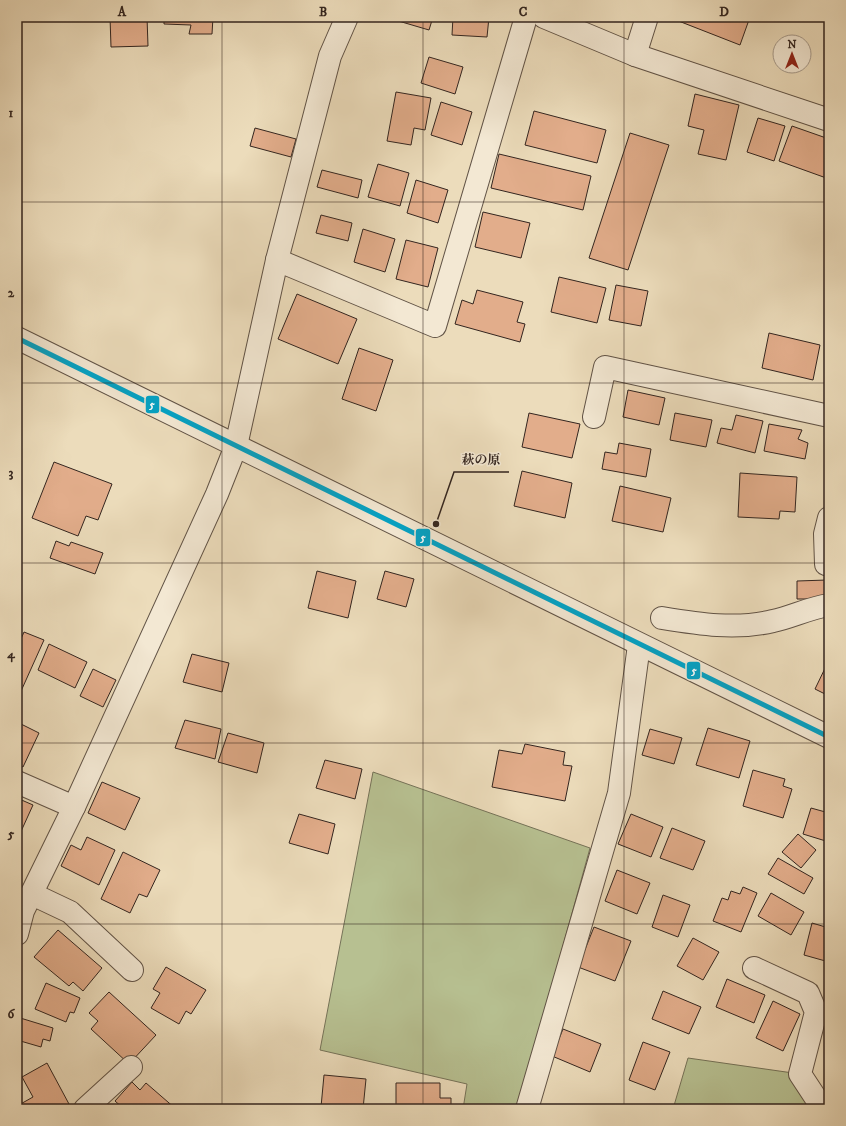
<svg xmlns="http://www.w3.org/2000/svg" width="846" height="1126" viewBox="0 0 846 1126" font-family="'IM FELL DW Pica','Noto Serif JP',serif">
<rect width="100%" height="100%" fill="#ecdcbb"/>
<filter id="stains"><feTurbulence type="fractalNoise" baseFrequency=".005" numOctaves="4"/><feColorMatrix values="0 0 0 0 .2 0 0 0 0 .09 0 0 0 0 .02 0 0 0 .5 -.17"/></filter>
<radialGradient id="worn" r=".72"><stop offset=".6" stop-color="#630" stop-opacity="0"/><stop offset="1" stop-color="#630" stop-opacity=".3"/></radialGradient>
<g fill="#b7c091" stroke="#757258">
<polygon points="373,772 590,848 518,1109 463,1109 467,1084 320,1050"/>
<polygon points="688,1058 800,1074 824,1109 673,1109"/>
</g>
<g fill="#e2ad8b" stroke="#33251f">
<polygon points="110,17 147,17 148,46 111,47"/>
<polygon points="164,17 213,17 212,34 189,34 191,25 164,24"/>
<polygon points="396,17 433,17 429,30 395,20"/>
<polygon points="453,17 489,17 487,37 452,35"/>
<polygon points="677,17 750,17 740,45 676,20"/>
<polygon points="429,57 463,67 455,94 421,83"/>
<polygon points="396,92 431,98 425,130 414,128 411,145 387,141"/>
<polygon points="695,94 739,105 726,160 698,154 704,130 688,126"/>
<polygon points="441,102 472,112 462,145 431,135"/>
<polygon points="534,111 606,130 597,163 525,145"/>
<polygon points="758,118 785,126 774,161 747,152"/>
<polygon points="792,126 829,139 829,179 779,161"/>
<polygon points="255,128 296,139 291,157 250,146"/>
<polygon points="630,133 669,145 628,270 589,258"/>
<polygon points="499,154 591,176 583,210 491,188"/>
<polygon points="378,164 409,173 400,206 368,197"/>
<polygon points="322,170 362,180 358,198 317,187"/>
<polygon points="416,180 448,190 438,223 407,213"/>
<polygon points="483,212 530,223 521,258 475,247"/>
<polygon points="321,215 352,223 348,241 316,233"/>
<polygon points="363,229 395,239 385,272 354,262"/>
<polygon points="406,240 438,248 428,287 396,279"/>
<polygon points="559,277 606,288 597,323 551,312"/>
<polygon points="616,285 648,291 641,326 609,320"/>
<polygon points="477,290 523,302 517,322 525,324 520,342 455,324 462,300 473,304"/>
<polygon points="297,294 357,319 338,364 278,339"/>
<polygon points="769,333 820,345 813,380 762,368"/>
<polygon points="359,348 393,360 376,411 342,399"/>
<polygon points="628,390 665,398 659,425 623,417"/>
<polygon points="529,413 580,424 572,458 522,447"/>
<polygon points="675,413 712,420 706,447 670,440"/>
<polygon points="736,415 763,421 755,453 717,443 721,428 732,430"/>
<polygon points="769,424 802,430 798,439 808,443 805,459 764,451"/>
<polygon points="619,443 651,449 646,477 602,469 605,452 617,454"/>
<polygon points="54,462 112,484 98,520 86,516 78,536 32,518"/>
<polygon points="522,471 572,483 565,518 514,506"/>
<polygon points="740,473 797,477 795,512 780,511 779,519 738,517"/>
<polygon points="620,486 671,498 663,532 612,521"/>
<polygon points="56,541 69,546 71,542 103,553 95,574 50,558"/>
<polygon points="317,571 356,581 348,618 308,608"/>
<polygon points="385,571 414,579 406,607 377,599"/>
<polygon points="827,580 827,599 797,599 797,581"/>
<polygon points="24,632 44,640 17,700 17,648"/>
<polygon points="49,644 87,662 75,688 38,670"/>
<polygon points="192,654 229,663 222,692 183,682"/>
<polygon points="829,660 829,696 815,689"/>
<polygon points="93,669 116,680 103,707 80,696"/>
<polygon points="185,720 221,729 215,759 175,748"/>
<polygon points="17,722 39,733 23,767 17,764"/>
<polygon points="708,728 750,741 739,778 696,765"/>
<polygon points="650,729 682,738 674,764 642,755"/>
<polygon points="228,733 264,743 257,773 218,762"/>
<polygon points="525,744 565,752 563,765 572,766 565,801 492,787 499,750 522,754"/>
<polygon points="325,760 362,769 355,799 316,788"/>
<polygon points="753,770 785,779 783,786 792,789 783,818 743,806"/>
<polygon points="102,782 140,798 125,830 88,813"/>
<polygon points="17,798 33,805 18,838 17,838"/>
<polygon points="811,808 829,813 829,842 803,834"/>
<polygon points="299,814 335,824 328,854 289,843"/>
<polygon points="631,814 663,827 651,857 618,844"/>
<polygon points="672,828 705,841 693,870 660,858"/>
<polygon points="798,834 816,850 801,868 782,852"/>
<polygon points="87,837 115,850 99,885 61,866 71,845 81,850"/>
<polygon points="123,852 160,870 147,897 139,894 130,913 101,899"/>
<polygon points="778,858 813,878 804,894 768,874"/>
<polygon points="617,870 650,883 637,914 605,901"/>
<polygon points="743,887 757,893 741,932 713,921 722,898 728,900 731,891 740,894"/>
<polygon points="771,893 804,912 791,935 758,916"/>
<polygon points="663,895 690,905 678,937 652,927"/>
<polygon points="812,923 829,928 829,962 804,955"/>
<polygon points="594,927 631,941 615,981 578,967"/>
<polygon points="58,930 102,968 83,991 73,982 69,986 34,957"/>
<polygon points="693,938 719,952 703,980 677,966"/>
<polygon points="166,967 206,990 191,1014 186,1011 179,1024 151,1008 160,993 153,989"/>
<polygon points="727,979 765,995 754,1023 716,1007"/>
<polygon points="46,983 80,998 74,1013 70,1012 66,1022 35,1009"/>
<polygon points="663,991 701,1007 689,1034 652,1019"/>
<polygon points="109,992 156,1035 129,1064 91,1029 98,1021 89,1013"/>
<polygon points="773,1001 800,1014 783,1051 756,1038"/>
<polygon points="17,1017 53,1028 50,1041 43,1039 41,1047 17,1040"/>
<polygon points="563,1029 601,1044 590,1072 552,1056"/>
<polygon points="643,1042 670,1052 655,1090 629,1080"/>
<polygon points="829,1055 829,1069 825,1068"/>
<polygon points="47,1063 69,1104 60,1109 17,1109 17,1106 33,1097 22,1077"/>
<polygon points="324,1075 366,1079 363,1109 321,1107"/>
<polygon points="132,1082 140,1090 146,1083 176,1109 124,1109 115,1101"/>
<polygon points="396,1083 440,1083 440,1098 451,1098 451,1109 396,1109"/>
</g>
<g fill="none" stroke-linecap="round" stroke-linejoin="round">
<g stroke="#615346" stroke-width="24">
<g id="minor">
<polyline points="544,17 635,55 829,120"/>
<polyline points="635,55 647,17"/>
<polyline points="277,260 435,326 526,17"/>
<polyline points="594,417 605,367 829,416"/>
<polyline points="829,518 825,534 826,564 829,565"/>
<path d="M662,618C699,624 736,630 773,621C792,617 809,608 829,605"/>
<polyline points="17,782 74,807"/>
<polyline points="32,894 70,912 132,970"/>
<polyline points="17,934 23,911 74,807 217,494 236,446 277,260 330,56 347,17"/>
<polyline points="754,968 808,993 816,1012 800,1074 823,1109"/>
<polyline points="85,1109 131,1067"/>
<polyline points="527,1109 619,793 639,645"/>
</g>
</g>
<g stroke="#615346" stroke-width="24">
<polyline id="tertiary" points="17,338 829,737"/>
</g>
<use href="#minor" stroke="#f3e8d3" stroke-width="22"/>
<use href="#tertiary" stroke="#f3e8d3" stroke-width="22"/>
<g stroke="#f3e8d3" stroke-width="8">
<polyline id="bus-1" points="17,338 829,737"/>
</g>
<use href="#bus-1" stroke="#03a2c5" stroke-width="5"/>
</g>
<path fill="none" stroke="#33251f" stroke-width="1" stroke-opacity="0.55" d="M222,17V1109M423,17V1109M624,17V1109M17,202H829M17,383H829M17,563H829M17,743H829M17,924H829"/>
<path fill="none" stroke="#33251f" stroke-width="1.5" d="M436 524L454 472H509"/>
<circle fill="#33251f" stroke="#f3e8d3" stroke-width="1.5" cx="436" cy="524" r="4"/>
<g font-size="13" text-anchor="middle" font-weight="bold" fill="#33251f" stroke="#f3e8d3" stroke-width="3" stroke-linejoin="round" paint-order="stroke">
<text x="481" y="464">萩の原</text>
</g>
<g stroke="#f3e8d3" stroke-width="1.5">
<rect x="145" y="395" width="15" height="19" rx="4" fill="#03a2c5"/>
<rect x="415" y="528" width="16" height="19" rx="4" fill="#03a2c5"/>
<rect x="686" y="661" width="15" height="19" rx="4" fill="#03a2c5"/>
</g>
<g font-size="11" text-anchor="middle" font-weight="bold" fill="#fff">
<text x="152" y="408">5</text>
<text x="423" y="541">5</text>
<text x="694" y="674">5</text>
</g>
<rect width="846" height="1126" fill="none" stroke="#ecdcbb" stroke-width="44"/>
<g transform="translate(792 54)"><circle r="19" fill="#f3e8d3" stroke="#a69a8b"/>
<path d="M0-3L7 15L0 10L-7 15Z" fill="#8f2418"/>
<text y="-6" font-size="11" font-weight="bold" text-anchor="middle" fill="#33251f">N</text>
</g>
<rect x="22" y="22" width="802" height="1082" fill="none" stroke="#33251f" stroke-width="1.5"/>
<g font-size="13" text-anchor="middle" font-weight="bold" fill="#33251f">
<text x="122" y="16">A</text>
<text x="323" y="16">B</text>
<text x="523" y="16">C</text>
<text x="724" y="16">D</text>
<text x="11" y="117">1</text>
<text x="11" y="297">2</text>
<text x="11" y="477">3</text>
<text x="11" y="658">4</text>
<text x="11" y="838">5</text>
<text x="11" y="1018">6</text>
</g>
<rect width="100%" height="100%" filter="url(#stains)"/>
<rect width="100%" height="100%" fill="url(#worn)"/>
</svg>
